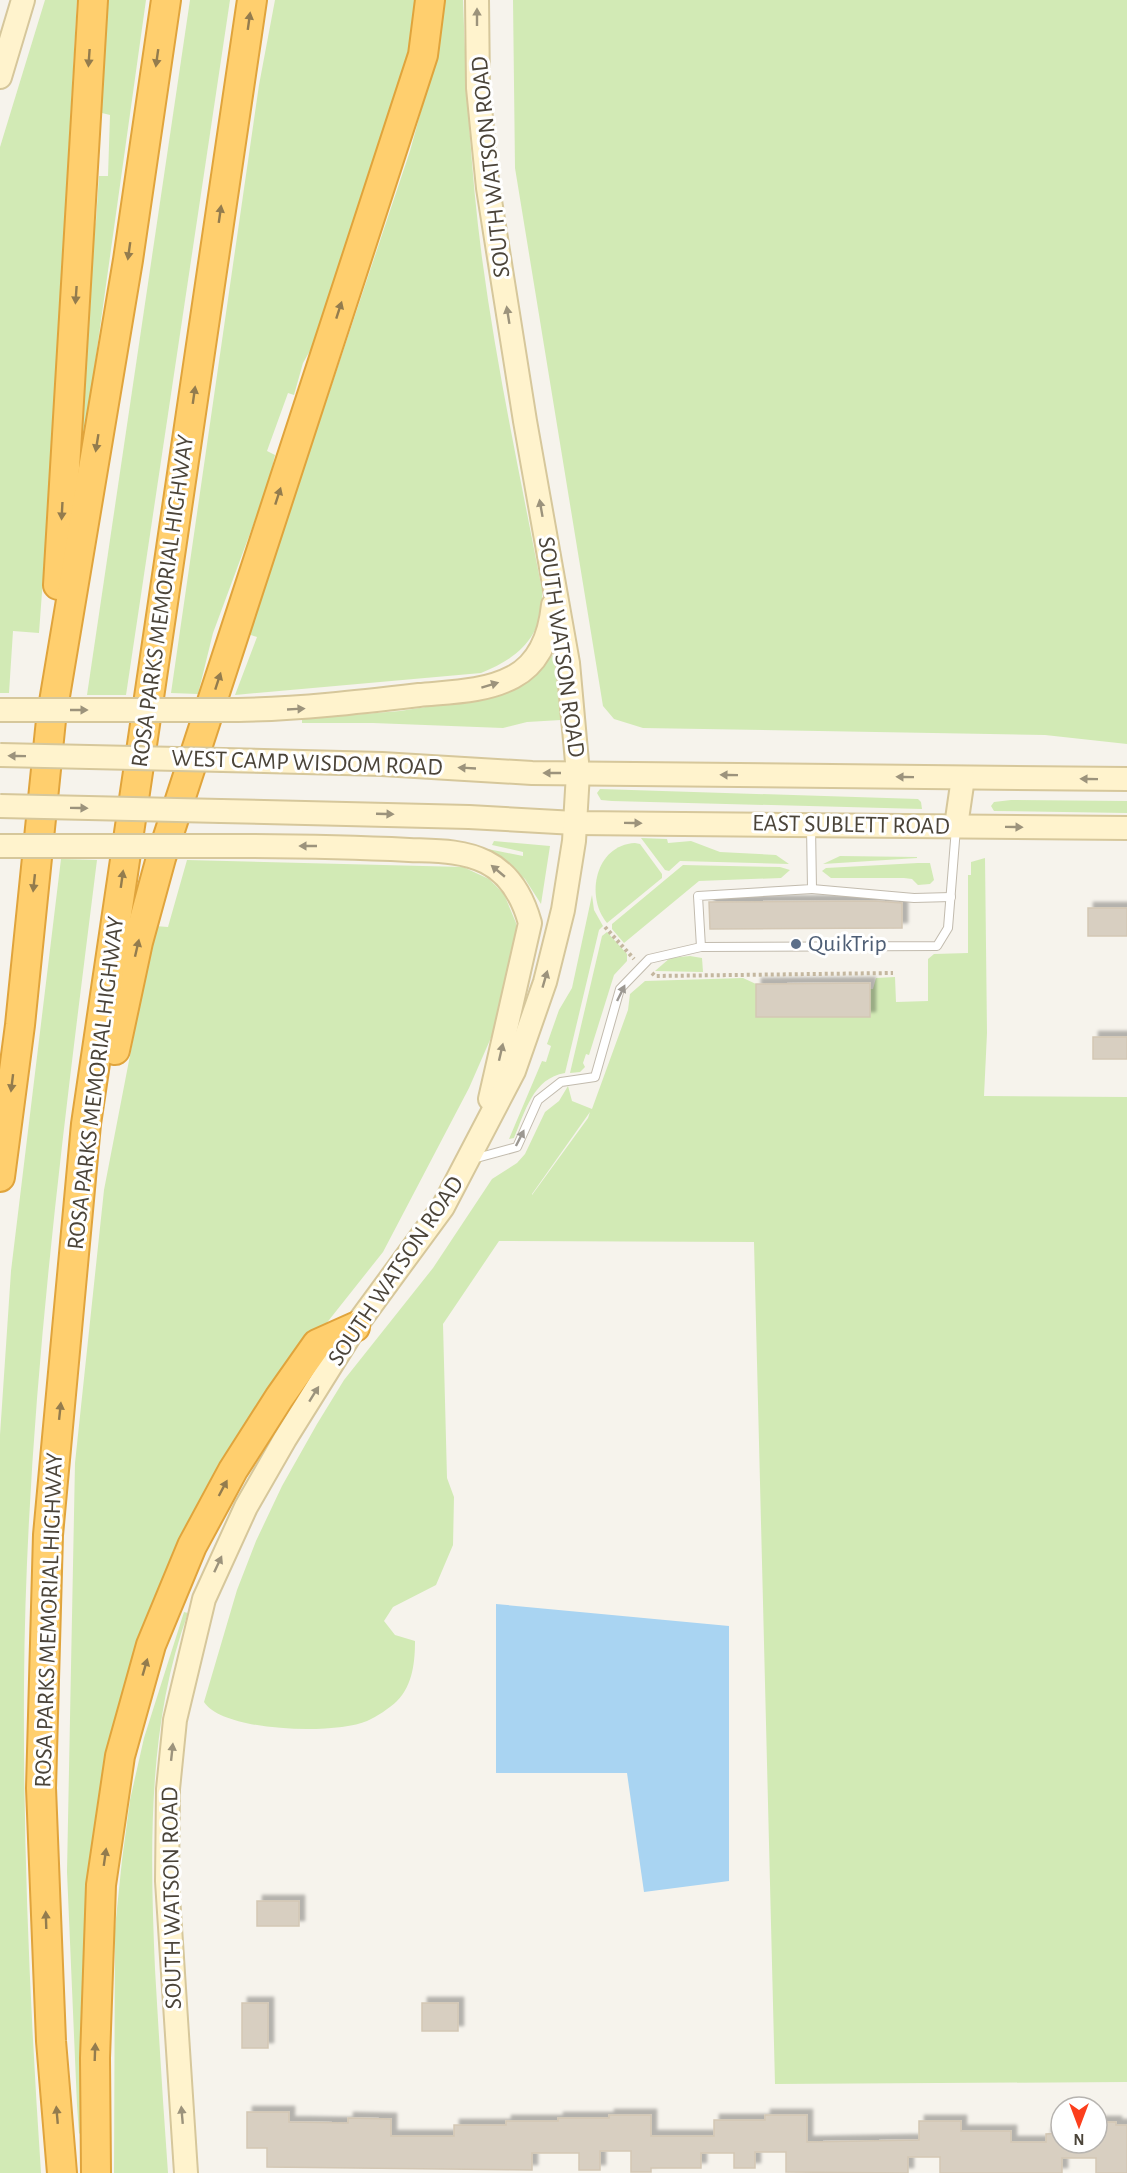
<svg xmlns="http://www.w3.org/2000/svg" width="1127" height="2173" viewBox="0 0 1127 2173" font-family="'Alegreya Sans',sans-serif">
<defs>
<filter id="shadow"><feDropShadow dx="5.5" dy="-5.5" stdDeviation="1.5" flood-color="#0004"/></filter>
</defs>
<rect width="100%" height="100%" fill="#f6f3ec"/>
<g fill="#d2eab5" fill-rule="evenodd">
<polygon points="45,0 77,0 50,484 39,633 13,631 9,693 0,693 0,147"/>
<polygon points="106,0 146,0 82,456 75,455 88,246 96,221 99,176 108,176 110,115 98,112"/>
<polygon points="190,0 230,0 126,695 87,695"/>
<polygon points="275,0 421,0 408,70 319,335 303,363 294,395 288,393 267,451 275,455 268,485 213,633 198,694 171,693 259,85"/>
<path d="M444,0H463C466,86 471,173 482,258C497,370 521,480 542,590C544,635 521,657 481,673L235,695L257,637L245,633L304,468L410,151L429,82Z"/>
<polygon points="513,0 1127,0 1127,744 1045,735 643,728 614,719 603,706 515,168"/>
<polygon points="554,654 561,720 527,722 503,728 373,723 302,723 302,719 400,711 483,698 540,668"/>
<polygon points="600,789 918,799 921,802 922,809 612,801 601,800 597,793"/>
<polygon points="1011,800 1127,801 1127,813 994,811 991,806 994,802"/>
<polygon points="641,838 667,839 668,843 691,841 720,852 776,855 789,864 680,861 669,871 665,870"/>
<polygon points="494,841 550,846 541,904 525,879 488,849 523,856 523,852 492,845"/>
<path d="M635,843L640,844L662,874V878L607,923C585,897 595,845 635,843Z"/>
<polygon points="840,856 917,857 917,858 823,864"/>
<path d="M985,858L987,1033L984,1096L1127,1097V2082L775,2084L754,1242L499,1241L443,1324L447,1478L454,1497L453,1545L436,1585L393,1607L384,1621L395,1635L415,1641C415,1661 413,1685 397,1701C390,1708 376,1717 367,1721C335,1735 223,1732 204,1702L237,1590L256,1541L282,1486L317,1424L344,1380L433,1268L492,1179L517,1163L525,1154L545,1112L559,1101L568,1086L572,1101L592,1109L628,1010L630,994L645,981L743,978L756,984V1017H870V989H873L876,978L895,977L896,1002L928,1001V959L934,954L968,953V875H971V862ZM590,1112L588,1118L532,1195V1194Z"/>
<path d="M61,859L97,860C63,1133 26,1408 24,1684C23,1847 30,2010 41,2173H0V1435L11,1271Z"/>
<polygon points="187,860 463,867 489,879 504,894 516,923 518,949 504,1008 469,1088 383,1252 287,1373 149,1619 82,2136 79,2133 77,2105 67,1872 75,1463 104,1190 155,926 168,927"/>
<polygon points="918,863 930,863 934,880 930,884 918,885 912,879 904,878 831,878 822,871 826,868"/>
<polygon points="683,865 780,867 790,870 781,878 699,881 624,943 612,929 612,924"/>
<path d="M592,895L594,910L603,926L599,930L565,1073C533,1078 525,1112 514,1138L509,1139L542,1061L546,1062L551,1046L547,1044L559,1010L572,988Z"/>
<polygon points="607,932 627,954 627,961 614,975 589,1055 586,1054 583,1063 585,1067 580,1072 570,1073 602,936"/>
<polygon points="690,956 702,958 703,972 655,971 670,958"/>
<path d="M184,1612L188,1613C147,1725 150,1851 155,1969C159,2037 163,2105 168,2173H114L115,1928L122,1860L130,1800L144,1738Z"/>
</g>
<polygon fill="#a9d4f2" points="496,1604 729,1626 729,1881 644,1892 627,1773 496,1773"/>
<g fill="#d8cfc1" stroke="#d3c7b4" stroke-width="1.5" filter="url(#shadow)">
<polygon points="875,901 902,903 902,928 710,929 709,902"/>
<rect x="1088" y="908" width="39" height="28"/>
<polygon points="870,983 870,1017 756,1017 756,984"/>
<rect x="1093" y="1037" width="34" height="22"/>
<rect x="257" y="1901" width="42" height="25"/>
<rect x="242" y="2003" width="26" height="45"/>
<rect x="422" y="2003" width="36" height="28"/>
<polygon points="247,2112 289,2112 289,2122 348,2123 348,2118 391,2119 391,2136 454,2136 454,2125 506,2125 506,2121 558,2121 558,2118 609,2118 609,2115 651,2115 651,2136 714,2136 714,2120 765,2120 765,2115 807,2115 807,2142 919,2140 919,2121 961,2121 961,2131 1011,2131 1011,2142 1046,2142 1046,2134 1061,2133 1061,2143 1097,2143 1097,2122 1116,2122 1116,2125 1127,2125 1127,2173 1096,2173 1096,2158 1062,2158 1062,2173 940,2173 940,2157 908,2157 908,2173 786,2172 786,2152 755,2152 755,2168 734,2168 734,2153 701,2153 701,2168 651,2168 651,2172 631,2172 631,2151 600,2151 600,2170 579,2170 579,2153 532,2153 532,2170 267,2167 267,2148 247,2148"/>
</g>
<g fill="none" stroke-linecap="round" stroke-linejoin="round">
<g stroke="#c2bbae" stroke-width="10">
<g id="service">
<polyline points="812,889 914,898 951,897"/>
<polyline points="701,947 698,896 812,889 811,826"/>
<polyline points="473,1159 517,1147 538,1100 561,1082 595,1077 620,989 649,959 701,947 937,946 948,928 956,828"/>
</g>
</g>
<g stroke="#d6c79b" stroke-width="26">
<g id="secondary">
<polyline points="0,77 23,0"/>
<path d="M238,710C299,709 359,702 419,695C450,692 485,692 513,677C540,663 550,634 553,605"/>
<polyline points="223,760 382,764 532,773 1127,779"/>
<polyline points="221,811 469,817 575,823 1127,828"/>
<polyline points="956,826 963,778"/>
<path d="M220,846C283,846 346,847 409,850C435,851 462,850 486,862C510,874 523,898 530,923L490,1099"/>
<polyline points="186,2173 167,1881 168,1789 175,1720 204,1599 246,1507 285,1439 355,1327 443,1207 514,1071 545,982 563,910 574,841 578,773 568,663 525,421 488,188 478,88 477,0"/>
</g>
</g>
<g stroke="#e0a43c" stroke-width="32">
<g id="motorway">
<polyline points="58,585 93,0"/>
<polyline points="115,1050 138,942 161,858 423,55 430,0"/>
<polyline points="0,1177 20,1025 51,720 128,260 166,0"/>
<polyline points="62,2173 51,2041 41,1788 48,1535 86,1124 252,0"/>
<polyline points="96,2173 95,2058 101,1885 120,1756 151,1645 192,1546 233,1470 279,1398 317,1344 355,1327"/>
</g>
</g>
<g stroke="#c4b79f" stroke-width="4" stroke-dasharray="3 3" stroke-linecap="butt">
<polyline points="605,927 634,959"/>
<polyline points="652,973 655,976 893,973"/>
</g>
<use href="#service" stroke="#fff" stroke-width="8"/>
<use href="#secondary" stroke="#fff3cd" stroke-width="22"/>
<use href="#motorway" stroke="#ffcf6e" stroke-width="28"/>
<g stroke="#d6c79b" stroke-width="26" stroke-linecap="butt">
<g id="secondary-bridge">
<polyline points="0,710 238,710"/>
<polyline points="0,755 223,760"/>
<polyline points="0,806 221,811"/>
<polyline points="0,846 220,846"/>
</g>
</g>
<use href="#secondary-bridge" stroke="#fff3cd" stroke-width="22"/>
</g>
<defs><path id="oneway-solid" d="M-6-.8H1V-3.2L6.5 0L1 3.2V.8H-6Z" transform="scale(1.5)"/></defs>
<g fill="#9c937c">
<use href="#oneway-solid" transform="translate(477 17) rotate(-90)"/>
<use href="#oneway-solid" transform="translate(508 315) rotate(-99)"/>
<use href="#oneway-solid" transform="translate(541 508) rotate(-100)"/>
<use href="#oneway-solid" transform="translate(490 685) rotate(-17)"/>
<use href="#oneway-solid" transform="translate(296 709) rotate(-3)"/>
<use href="#oneway-solid" transform="translate(79 710)"/>
<use href="#oneway-solid" transform="translate(17 756) rotate(-179)"/>
<use href="#oneway-solid" transform="translate(467 768) rotate(-177)"/>
<use href="#oneway-solid" transform="translate(552 773) rotate(-180)"/>
<use href="#oneway-solid" transform="translate(729 775) rotate(-179)"/>
<use href="#oneway-solid" transform="translate(905 777) rotate(-179)"/>
<use href="#oneway-solid" transform="translate(1089 779) rotate(-179)"/>
<use href="#oneway-solid" transform="translate(79 808) rotate(1)"/>
<use href="#oneway-solid" transform="translate(385 814) rotate(2)"/>
<use href="#oneway-solid" transform="translate(633 823) rotate(1)"/>
<use href="#oneway-solid" transform="translate(1014 827) rotate(1)"/>
<use href="#oneway-solid" transform="translate(308 846) rotate(180)"/>
<use href="#oneway-solid" transform="translate(498 871) rotate(-140)"/>
<use href="#oneway-solid" transform="translate(545 979) rotate(-74)"/>
<use href="#oneway-solid" transform="translate(501 1052) rotate(-77)"/>
<use href="#oneway-solid" transform="translate(314 1394) rotate(-58)"/>
<use href="#oneway-solid" transform="translate(218 1564) rotate(-65)"/>
<use href="#oneway-solid" transform="translate(172 1752) rotate(-84)"/>
<use href="#oneway-solid" transform="translate(182 2115) rotate(-95)"/>
</g>
<g fill="#937c4e">
<use href="#oneway-solid" transform="translate(249 21) rotate(-82)"/>
<use href="#oneway-solid" transform="translate(89 58) rotate(94)"/>
<use href="#oneway-solid" transform="translate(157 58) rotate(98)"/>
<use href="#oneway-solid" transform="translate(220 214) rotate(-82)"/>
<use href="#oneway-solid" transform="translate(129 251) rotate(98)"/>
<use href="#oneway-solid" transform="translate(76 295) rotate(94)"/>
<use href="#oneway-solid" transform="translate(339 310) rotate(-72)"/>
<use href="#oneway-solid" transform="translate(194 395) rotate(-82)"/>
<use href="#oneway-solid" transform="translate(97 443) rotate(99)"/>
<use href="#oneway-solid" transform="translate(278 496) rotate(-72)"/>
<use href="#oneway-solid" transform="translate(62 511) rotate(93)"/>
<use href="#oneway-solid" transform="translate(218 681) rotate(-72)"/>
<use href="#oneway-solid" transform="translate(122 879) rotate(-82)"/>
<use href="#oneway-solid" transform="translate(34 883) rotate(96)"/>
<use href="#oneway-solid" transform="translate(137 948) rotate(-77)"/>
<use href="#oneway-solid" transform="translate(12 1083) rotate(97)"/>
<use href="#oneway-solid" transform="translate(60 1411) rotate(-84)"/>
<use href="#oneway-solid" transform="translate(223 1488) rotate(-62)"/>
<use href="#oneway-solid" transform="translate(145 1667) rotate(-74)"/>
<use href="#oneway-solid" transform="translate(105 1857) rotate(-82)"/>
<use href="#oneway-solid" transform="translate(46 1920) rotate(-92)"/>
<use href="#oneway-solid" transform="translate(95 2052) rotate(-88)"/>
<use href="#oneway-solid" transform="translate(57 2115) rotate(-95)"/>
</g>
<g fill="#9c9892">
<use href="#oneway-solid" transform="translate(621 993) rotate(-64)"/>
<use href="#oneway-solid" transform="translate(520 1138) rotate(-63)"/>
</g>
<circle fill="#5c6f8a" stroke="#fff" stroke-width="2" cx="796" cy="944" r="6"/>
<g text-anchor="middle" dominant-baseline="central" stroke-width="6" stroke-linejoin="round" paint-order="stroke">
<g font-size="24" fill="#4b4439" stroke="#fff">
<text transform="translate(491 167) rotate(-96)">SOUTH WATSON ROAD</text>
<text transform="translate(163 601) rotate(-82)">ROSA PARKS MEMORIAL HIGHWAY</text>
<text transform="translate(561 647) rotate(82)">SOUTH WATSON ROAD</text>
<text transform="translate(307 763) rotate(2)">WEST CAMP WISDOM ROAD</text>
<text transform="translate(851 825) rotate(1)">EAST SUBLETT ROAD</text>
<text transform="translate(96 1083) rotate(-83)">ROSA PARKS MEMORIAL HIGHWAY</text>
<text transform="translate(396 1271) rotate(-56)">SOUTH WATSON ROAD</text>
<text transform="translate(49 1620) rotate(-88)">ROSA PARKS MEMORIAL HIGHWAY</text>
<text transform="translate(172 1898) rotate(-91)">SOUTH WATSON ROAD</text>
</g>
<g font-size="24" fill="#4e5e75" stroke="#fff" text-anchor="start">
<text x="808" y="944">QuikTrip</text>
</g>
</g>
<g transform="translate(1079 2125) rotate(180)"><circle r="28" fill="#ffffff" stroke="#b7b4b0" stroke-width="1.5"/>
<path d="M0-4.5L10 22L0 15L-10 22Z" fill="#fc3f1d"/>
<text y="-9" font-size="16" font-weight="bold" text-anchor="middle" fill="#4b4439">N</text>
</g>
</svg>
